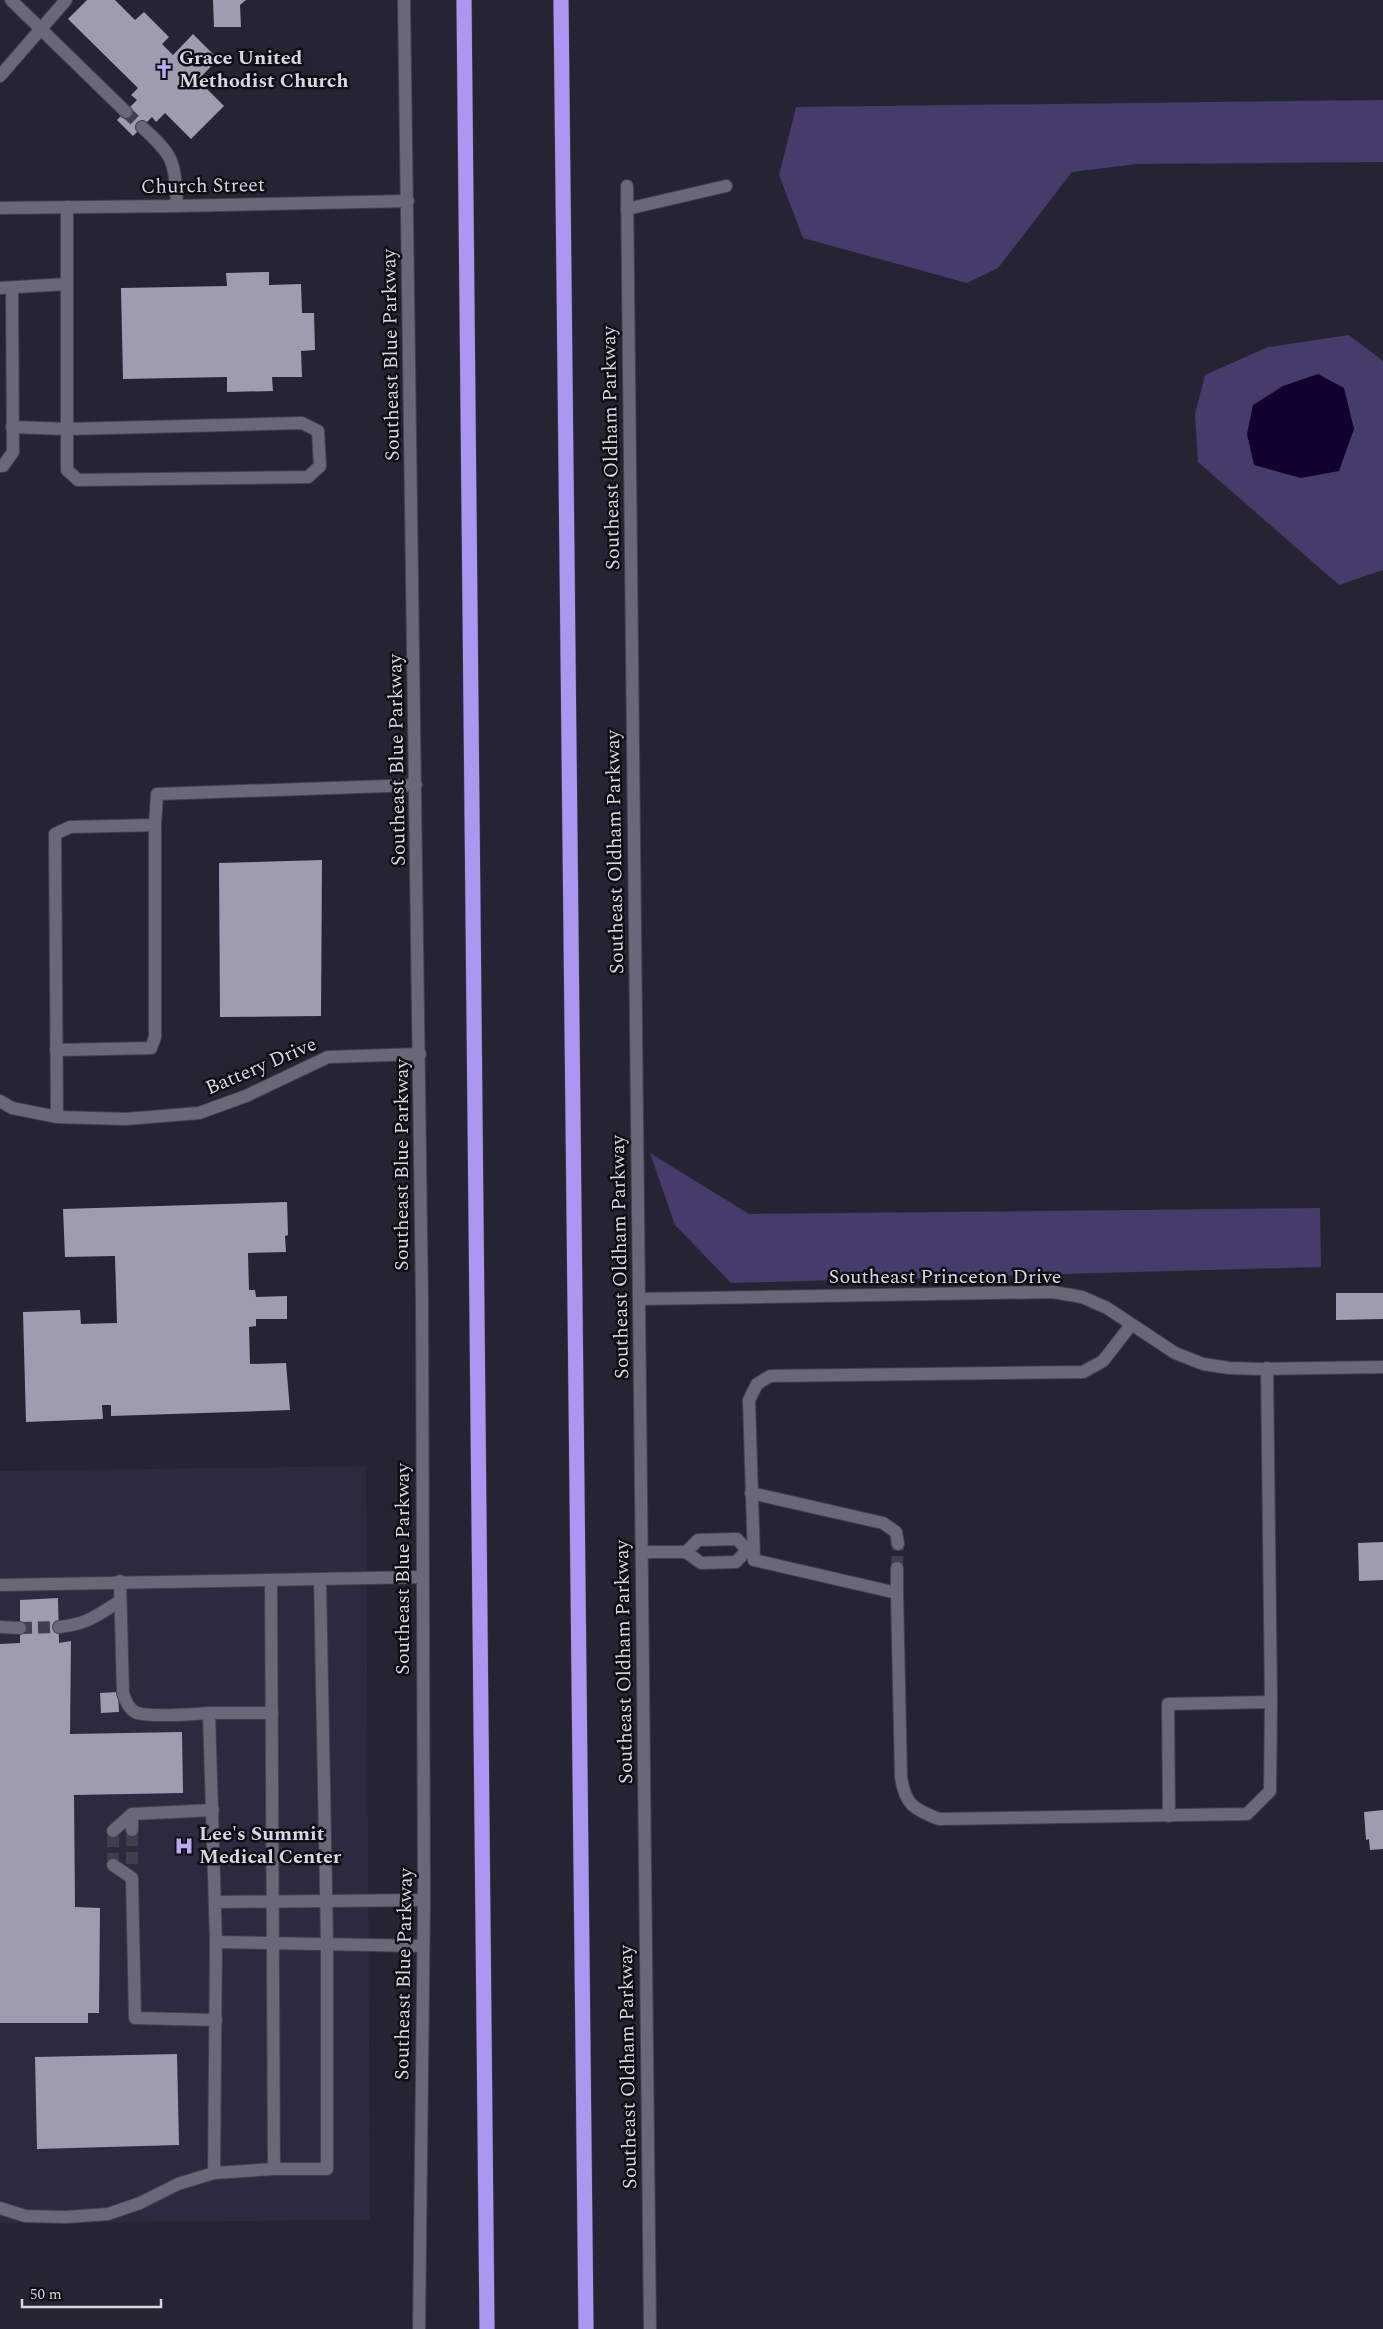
<svg xmlns="http://www.w3.org/2000/svg" width="1383" height="2329" viewBox="0 0 1383 2329" font-family="Spectral,serif">
<rect width="100%" height="100%" fill="#262432"/>
<polygon fill="#2d293e" points="366,1466 370,2220 0,2223 0,1471"/>
<g fill="#463b6a">
<polygon points="1383,100 1383,162 1137,164 1072,172 998,268 967,283 803,238 779,175 796,107"/>
<polygon points="1349,335 1383,361 1383,570 1339,585 1198,462 1195,414 1205,375 1268,347"/>
<polygon points="650,1153 749,1214 1320,1208 1321,1267 731,1283 675,1225"/>
</g>
<polygon fill="#11002f" points="1318,374 1344,388 1354,429 1339,471 1301,478 1254,465 1247,434 1253,405 1283,386"/>
<g fill="#9f9caf">
<polygon points="87,0 115,0 135,20 144,12 169,37 162,44 173,55 193,34 218,59 198,80 224,106 191,139 165,113 156,122 152,117 133,136 117,120 137,100 131,95 138,88 68,19"/>
<polygon points="213,0 246,0 240,5 241,27 214,27"/>
<polygon points="269,272 269,285 301,284 302,313 314,313 315,350 301,351 302,377 272,377 273,391 227,392 227,377 123,379 121,288 227,286 226,273"/>
<polygon points="322,860 321,1016 220,1017 219,863"/>
<polygon points="287,1202 288,1235 285,1236 286,1252 248,1253 249,1290 255,1290 256,1297 287,1296 287,1319 256,1319 256,1326 249,1327 250,1364 286,1363 290,1410 111,1416 111,1405 102,1405 103,1419 26,1422 23,1312 80,1310 81,1324 117,1323 115,1256 65,1257 63,1209"/>
<polygon points="1336,1293 1383,1293 1383,1319 1336,1320"/>
<polygon points="1383,1542 1383,1580 1359,1581 1358,1543"/>
<polygon points="58,1598 59,1643 71,1641 70,1734 182,1732 183,1793 74,1795 75,1907 100,1908 99,2013 88,2013 88,2023 0,2023 0,1644 20,1643 20,1600"/>
<polygon points="118,1692 119,1712 101,1713 100,1693"/>
<polygon points="1383,1810 1383,1849 1370,1850 1369,1839 1366,1840 1364,1812"/>
<polygon points="177,2054 179,2145 37,2149 35,2057"/>
</g>
<g fill="none" stroke-linecap="round" stroke-linejoin="round">
<g stroke="#413f4c" stroke-width="12" stroke-dasharray="12 6" stroke-linecap="butt">
<polyline points="126,112 142,127"/>
<polyline points="897,1568 898,1544"/>
<polyline points="20,1628 59,1627"/>
<polyline points="132,1864 132,1830"/>
<polyline points="113,1865 113,1831"/>
</g>
<g stroke="#43414d" stroke-width="14">
<g id="minor">
<polyline points="11,0 126,112"/>
<polyline points="404,0 422,1302 424,1900 419,2329"/>
<polyline points="0,76 66,0"/>
<path d="M142,127C176,158 174,161 177,206"/>
<polyline points="627,186 650,2329"/>
<polyline points="0,208 177,206 408,201"/>
<polyline points="627,209 726,186"/>
<polyline points="0,288 67,284"/>
<polyline points="12,427 67,429 302,423 318,431 320,466 308,477 78,480 67,470 67,207"/>
<polyline points="0,466 3,466 13,452 12,288"/>
<polyline points="56,1050 151,1048 155,1037 155,825"/>
<polyline points="0,1101 12,1108 57,1117 126,1119 199,1113 246,1096 328,1057 420,1054"/>
<polyline points="57,1117 55,834 70,827 155,825 157,794 416,785"/>
<polyline points="639,1299 1053,1292 1082,1297 1107,1308 1175,1353 1203,1364 1229,1368 1262,1369 1383,1367"/>
<path d="M1131,1325L1103,1361L1083,1372L770,1376L757,1384L749,1400L754,1560L897,1593L901,1777C905,1805 914,1809 939,1819L1247,1814L1270,1791L1271,1702L1267,1368"/>
<polyline points="751,1493 883,1523 896,1532 898,1544"/>
<polyline points="747,1550 736,1562 701,1563 686,1552 698,1540 737,1539 747,1550 752,1550"/>
<polyline points="642,1552 686,1552"/>
<path d="M120,1581L123,1693C125,1700 128,1708 135,1712C145,1718 195,1714 209,1713"/>
<polyline points="0,1585 422,1577"/>
<polyline points="897,1593 897,1568"/>
<polyline points="0,1627 20,1628"/>
<path d="M59,1627C88,1624 96,1616 120,1601"/>
<polyline points="132,1814 132,1830"/>
<polyline points="1169,1816 1168,1704 1271,1702"/>
<polyline points="113,1831 132,1814 213,1810"/>
<polyline points="113,1865 132,1878 135,2018 216,2020"/>
<polyline points="216,1902 424,1900"/>
<polyline points="216,1942 423,1946"/>
<polyline points="274,2169 327,2169 327,1943 320,1579"/>
<polyline points="214,2173 216,1942 209,1713 272,1713"/>
<polyline points="0,2208 25,2216 66,2217 108,2214 140,2203 178,2184 214,2173 274,2169 271,1580"/>
</g>
</g>
<g stroke="#43414d" stroke-width="16">
<g id="highway">
<polyline points="464,0 487,2329"/>
<polyline points="561,0 586,2329"/>
</g>
</g>
<use href="#minor" stroke="#6a6778" stroke-width="12"/>
<use href="#highway" stroke="#ab96f2" stroke-width="15"/>
</g>
<defs>
<g id="church-bare" transform="scale(1.5)"><path d="M-1.2-6h2.4v3.5h3.3v2.4h-3.3V6h-2.4V-.1h-3.3v-2.4h3.3Z" fill="#baaaf6" stroke="#0f0e15" stroke-width="2.5" paint-order="stroke"/></g>
<g id="hospital-bare" transform="scale(1.5)"><path d="M-5-5h3v3.5h4V-5h3V5h-3V1.5h-4V5h-3Z" fill="#baaaf6" stroke="#0f0e15" stroke-width="2.5" paint-order="stroke"/></g>
</defs>
<g fill-rule="evenodd">
<use href="#church-bare" x="164" y="69"/>
<use href="#hospital-bare" x="184" y="1846"/>
</g>
<g text-anchor="middle" dominant-baseline="central" stroke-width="5" stroke-linejoin="round" paint-order="stroke">
<g font-size="20" font-weight="bold" fill="#d8d6e0" stroke="#0f0e15" text-anchor="start">
<text x="179" y="58">Grace United<tspan x="179" dy="23">Methodist Church</tspan></text>
<text x="199" y="1834">Lee's Summit<tspan x="199" dy="23">Medical Center</tspan></text>
</g>
<g font-size="20" fill="#d8d6e0" stroke="#0f0e15">
<text transform="translate(203 186) rotate(-1)">Church Street</text>
<text transform="translate(391 355) rotate(-91)">Southeast Blue Parkway</text>
<text transform="translate(611 448) rotate(-91)">Southeast Oldham Parkway</text>
<text transform="translate(397 760) rotate(-91)">Southeast Blue Parkway</text>
<text transform="translate(615 852) rotate(-91)">Southeast Oldham Parkway</text>
<text transform="translate(261 1066) rotate(-23)">Battery Drive</text>
<text transform="translate(402 1165) rotate(-90)">Southeast Blue Parkway</text>
<text transform="translate(620 1257) rotate(-91)">Southeast Oldham Parkway</text>
<text x="945" y="1277">Southeast Princeton Drive</text>
<text transform="translate(403 1569) rotate(-90)">Southeast Blue Parkway</text>
<text transform="translate(624 1662) rotate(-91)">Southeast Oldham Parkway</text>
<text transform="translate(404 1974) rotate(-89)">Southeast Blue Parkway</text>
<text transform="translate(628 2067) rotate(-91)">Southeast Oldham Parkway</text>
</g>
</g>
<path d="M22 2299v8h139v-8" fill="none" stroke="#d8d6e0" stroke-width="2.5"/>
<text x="30" y="2299" font-size="15" fill="#d8d6e0" stroke="#0f0e15" stroke-width="4" paint-order="stroke">50 m</text>
</svg>
